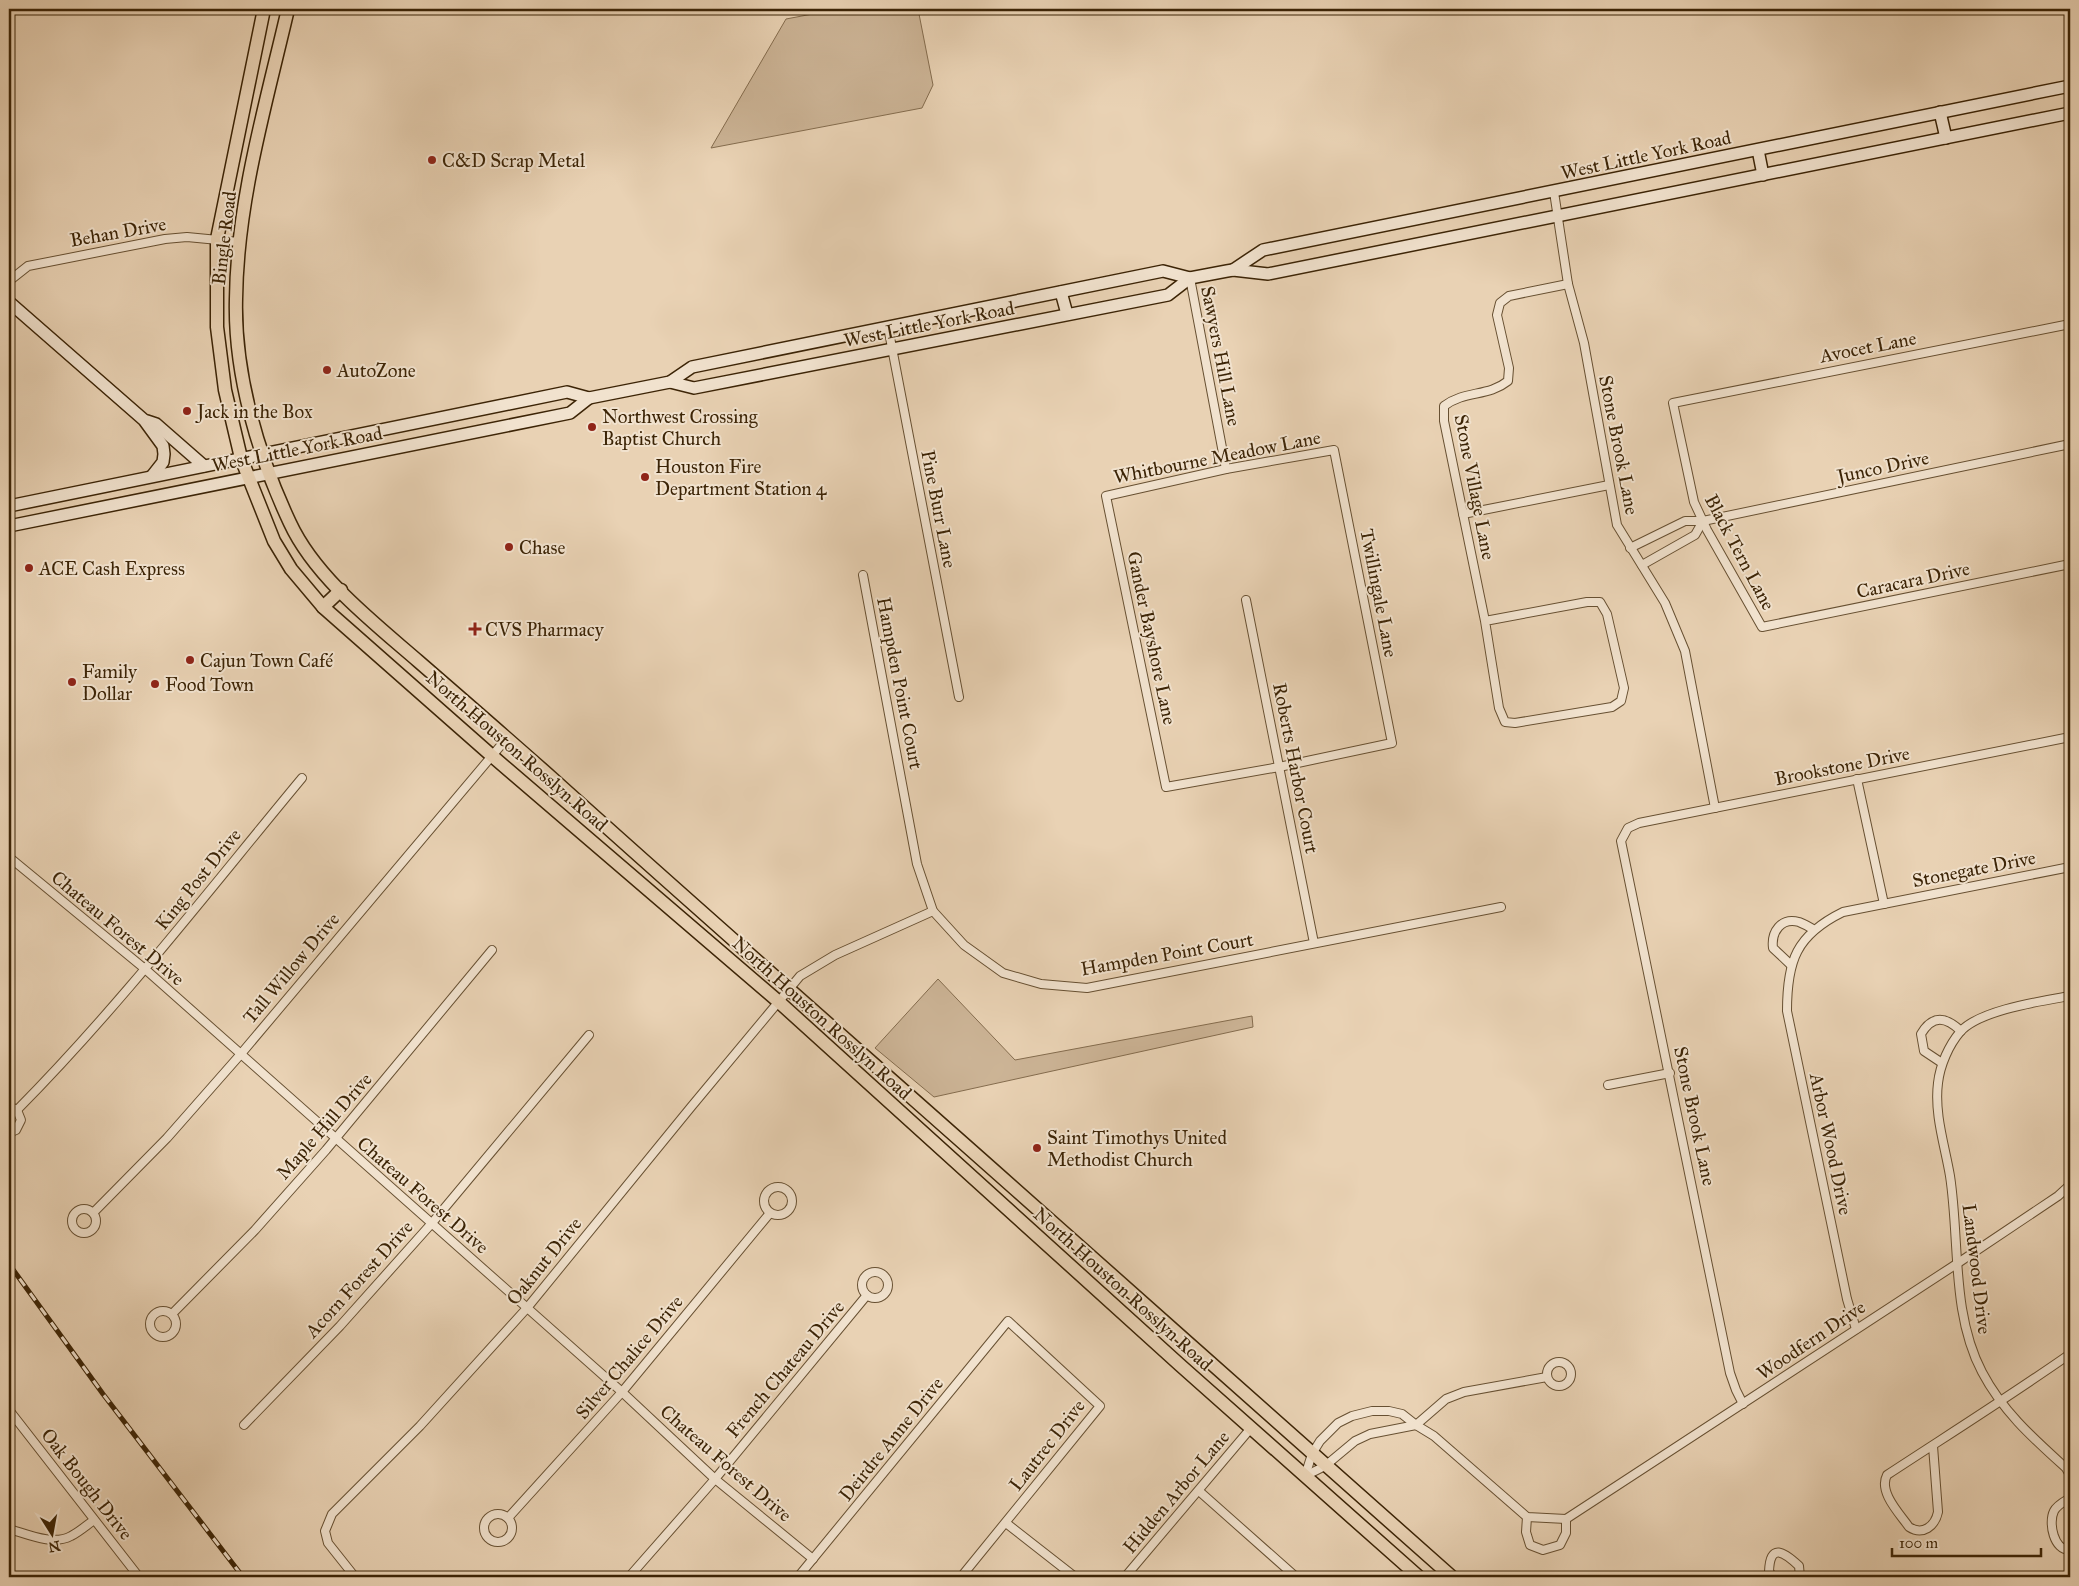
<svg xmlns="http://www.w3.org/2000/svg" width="2079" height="1586" viewBox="0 0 2079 1586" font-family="'IM FELL Great Primer',serif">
<rect width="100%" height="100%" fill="#e9d2b4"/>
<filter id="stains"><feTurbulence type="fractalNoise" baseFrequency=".004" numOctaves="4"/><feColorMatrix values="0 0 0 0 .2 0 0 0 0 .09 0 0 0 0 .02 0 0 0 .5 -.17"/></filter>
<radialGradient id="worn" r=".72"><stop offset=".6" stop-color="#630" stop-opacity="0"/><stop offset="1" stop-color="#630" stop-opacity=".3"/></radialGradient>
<g fill="#ccb496" stroke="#846c4e">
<polygon points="839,9 918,9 933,85 922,108 711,148 786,19"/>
<polygon points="938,979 1015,1060 1252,1016 1253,1027 934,1097 875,1048"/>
</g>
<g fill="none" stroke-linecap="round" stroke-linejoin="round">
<g stroke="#675032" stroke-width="10">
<g id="street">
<polyline points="1554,192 1568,284 1584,343 1617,525 1665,603 1685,651 1715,808"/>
<polyline points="1190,278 1226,469"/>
<polyline points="9,281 28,266 165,239 187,237 239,242"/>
<polyline points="2070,324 1673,403 1694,502 1707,530 1762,627 2070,564"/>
<polyline points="888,327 959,697"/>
<polygon points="1334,450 1392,743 1279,767 1166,787 1106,496 1226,469"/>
<polyline points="1463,514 1609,485"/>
<polyline points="1630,548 1685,521 1703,521 2070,444"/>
<polyline points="1642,565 1695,535 1703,521"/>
<polyline points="863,575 917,864 933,911 964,945 1003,973 1041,984 1087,988 1501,907"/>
<polyline points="1246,600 1314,943"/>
<path d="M1485,621L1587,602H1600L1607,614L1624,688L1621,701L1612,707L1515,723L1505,722L1499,708L1485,621L1444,421V406C1465,390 1488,397 1508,381L1509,368L1497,315L1500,303L1509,296L1568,284"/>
<polyline points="1857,779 1884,904"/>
<polyline points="9,857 145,969 622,1392 715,1479 813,1559"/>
<path d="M1791,965L1773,948C1771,932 1781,917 1799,922C1804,924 1810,927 1814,930"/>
<path d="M2070,996C2042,1001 1979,1010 1960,1032C1949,1045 1940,1065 1938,1083C1934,1114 1945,1146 1950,1176C1960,1241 1951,1313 1982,1372C2003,1412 2034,1439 2066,1468L2070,1475"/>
<path d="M1942,1063L1924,1051L1921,1034C1933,1014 1946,1017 1961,1031"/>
<polyline points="1608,1085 1670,1073"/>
<polyline points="9,1106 17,1110 21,1120 16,1130 9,1133"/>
<path d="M17,1110C120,1006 209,890 302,778"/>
<polyline points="2070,1127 2069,1135 2070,1142"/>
<circle cx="778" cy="1201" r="14"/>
<circle cx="84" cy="1221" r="12"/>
<polyline points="93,1213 167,1138 240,1055 507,738"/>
<circle cx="875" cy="1285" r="13"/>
<circle cx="163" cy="1324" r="13"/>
<polyline points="172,1314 255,1230 326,1150 492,950"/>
<path d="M1856,1329L1847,1299L1787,1011C1787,961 1796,935 1843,912L2070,867"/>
<circle cx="1559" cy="1374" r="12"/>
<polyline points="1743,1404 1736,1390 1730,1373 1621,841 1628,828 1639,823 2070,737"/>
<polyline points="9,1410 139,1577"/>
<polyline points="244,1425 340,1326 432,1223 589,1035"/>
<polyline points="1416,1425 1446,1399 1464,1392 1547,1377"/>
<path d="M1933,1446L1938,1512C1935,1526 1923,1536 1909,1527C1900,1514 1878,1492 1887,1475C1948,1435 2010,1396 2070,1354"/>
<polyline points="1305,1476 1312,1454 1320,1441 1338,1423 1352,1416 1372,1411 1389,1411 1402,1414 1416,1425 1434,1436 1527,1517 1566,1519 1958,1263 2058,1196 2070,1185"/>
<polyline points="1305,1476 1325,1466 1355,1441 1370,1434 1416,1425"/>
<polyline points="1199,1491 1296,1577"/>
<path d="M2070,1498C2065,1501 2057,1505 2054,1511C2048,1523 2054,1551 2070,1550"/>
<circle cx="498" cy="1528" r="14"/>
<polyline points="1527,1517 1526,1532 1530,1545 1543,1550 1560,1545 1566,1533 1566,1519"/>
<polyline points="508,1518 622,1392 770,1213"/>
<polyline points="1006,1523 1075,1577"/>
<path d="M9,1529C27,1534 53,1546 71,1536C79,1532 87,1525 94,1520"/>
<polyline points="355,1577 328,1543 325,1531 332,1514 420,1426 527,1308 691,1107 800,976 835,955 933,911"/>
<polyline points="629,1577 715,1479 867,1295"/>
<polyline points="798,1577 1008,1321 1100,1406 961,1577"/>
<polyline points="1125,1577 1251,1428"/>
<path d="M1774,1577L1769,1572C1770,1542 1784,1552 1799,1566L1800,1577"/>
</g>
</g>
<g stroke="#3c2406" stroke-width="14">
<g id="secondary">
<polyline points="1940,112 1946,138"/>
<polyline points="1758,150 1763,175"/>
<polyline points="1233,270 1263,250 2070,86"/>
<polyline points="1061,292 1067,314"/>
<polyline points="9,302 144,420 163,446 164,454 163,462 152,476"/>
<polyline points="670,382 694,388 1168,295 1190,278 1227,271 1233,270 1268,274 2070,113"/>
<polyline points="147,421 156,424 204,466"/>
<polyline points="9,506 567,392 589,398 670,382 692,367 1163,271 1190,278"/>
<polyline points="9,526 570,413 589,398"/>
</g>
</g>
<g stroke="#3c2406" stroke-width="15">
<g id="primary">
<polyline points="264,9 217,239 217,327 225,390 241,458 274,541 291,569 323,607 491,755 779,1002 1180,1365 1419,1577"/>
<path d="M288,9C266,104 237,201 236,299C234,374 258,455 290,523C315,577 373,622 418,661C463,700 508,739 553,779C715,925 879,1068 1042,1213C1179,1334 1315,1457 1452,1577"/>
<polyline points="323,607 341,590"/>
</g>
</g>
<use href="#street" stroke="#f1e2ce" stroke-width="8"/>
<use href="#secondary" stroke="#f1e2ce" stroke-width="11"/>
<use href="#primary" stroke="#e9d2b4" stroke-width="12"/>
<g stroke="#3c2406" stroke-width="5">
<polyline id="rail" points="9,1264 103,1394 243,1577"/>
</g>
<use href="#rail" stroke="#f1e2ce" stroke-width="3" stroke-dasharray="9" stroke-linecap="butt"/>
</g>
<g fill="#8f2418" stroke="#f1e2ce" stroke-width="2">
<circle cx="432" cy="160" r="5"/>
<circle cx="327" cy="370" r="5"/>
<circle cx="187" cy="411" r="5"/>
<circle cx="592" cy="427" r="5"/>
<circle cx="645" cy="477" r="5"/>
<circle cx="509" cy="547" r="5"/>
<circle cx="29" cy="568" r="5"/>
<path d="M472.5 621.5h5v5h5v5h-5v5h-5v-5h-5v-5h5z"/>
<circle cx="190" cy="660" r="5"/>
<circle cx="72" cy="682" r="5"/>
<circle cx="155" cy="684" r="5"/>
<circle cx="1037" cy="1148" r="5"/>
</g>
<g text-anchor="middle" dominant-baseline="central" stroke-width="4" stroke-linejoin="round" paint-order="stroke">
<g font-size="19" fill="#3c2406" stroke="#f1e2ce">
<text transform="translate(1646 155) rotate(-12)">West Little York Road</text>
<text transform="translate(118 232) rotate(-10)">Behan Drive</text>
<text transform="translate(224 238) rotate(-83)">Bingle Road</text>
<text transform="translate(929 324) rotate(-11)">West Little York Road</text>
<text transform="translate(1868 347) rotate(-11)">Avocet Lane</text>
<text transform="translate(1221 356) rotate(79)">Sawyers Hill Lane</text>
<text transform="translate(1619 445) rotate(79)">Stone Brook Lane</text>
<text transform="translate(297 449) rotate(-11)">West Little York Road</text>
<text transform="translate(1217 457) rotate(-11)">Whitbourne Meadow Lane</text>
<text transform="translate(1883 467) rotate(-12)">Junco Drive</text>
<text transform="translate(1475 487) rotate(79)">Stone Village Lane</text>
<text transform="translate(939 509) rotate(79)">Pine Burr Lane</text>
<text transform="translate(1740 552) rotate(62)">Black Tern Lane</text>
<text transform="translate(1913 580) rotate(-12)">Caracara Drive</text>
<text transform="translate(1379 593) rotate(79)">Twillingale Lane</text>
<text transform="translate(1152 638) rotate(78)">Gander Bayshore Lane</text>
<text transform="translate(900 683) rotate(79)">Hampden Point Court</text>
<text transform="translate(517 751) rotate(41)">North Houston Rosslyn Road</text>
<text transform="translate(1842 766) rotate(-11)">Brookstone Drive</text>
<text transform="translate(1296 768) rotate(79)">Roberts Harbor Court</text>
<text transform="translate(1974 869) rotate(-11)">Stonegate Drive</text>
<text transform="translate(198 879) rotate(-51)">King Post Drive</text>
<text transform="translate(118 928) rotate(40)">Chateau Forest Drive</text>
<text transform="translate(1167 954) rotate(-10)">Hampden Point Court</text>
<text transform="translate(291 968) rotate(-50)">Tall Willow Drive</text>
<text transform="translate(822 1018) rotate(42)">North Houston Rosslyn Road</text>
<text transform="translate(1695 1116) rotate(78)">Stone Brook Lane</text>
<text transform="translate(324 1126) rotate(-49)">Maple Hill Drive</text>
<text transform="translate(1831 1144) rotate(78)">Arbor Wood Drive</text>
<text transform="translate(423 1195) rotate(41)">Chateau Forest Drive</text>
<text transform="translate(544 1261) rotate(-51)">Oaknut Drive</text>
<text transform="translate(1977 1269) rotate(83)">Landwood Drive</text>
<text transform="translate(359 1279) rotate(-48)">Acorn Forest Drive</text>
<text transform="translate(1123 1289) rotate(42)">North Houston Rosslyn Road</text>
<text transform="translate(1811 1340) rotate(-34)">Woodfern Drive</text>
<text transform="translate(629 1357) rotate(-50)">Silver Chalice Drive</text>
<text transform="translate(785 1369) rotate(-50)">French Chateau Drive</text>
<text transform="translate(891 1439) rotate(-51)">Deirdre Anne Drive</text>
<text transform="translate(1047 1445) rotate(-52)">Lautrec Drive</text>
<text transform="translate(726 1463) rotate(41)">Chateau Forest Drive</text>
<text transform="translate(87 1484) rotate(52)">Oak Bough Drive</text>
<text transform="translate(1176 1492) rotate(-50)">Hidden Arbor Lane</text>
</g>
<g font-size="19" fill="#3c2406" stroke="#f1e2ce" text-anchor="start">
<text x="442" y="160">C&amp;D Scrap Metal</text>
<text x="337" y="370">AutoZone</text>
<text x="197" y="411">Jack in the Box</text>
<text x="602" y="416">Northwest Crossing<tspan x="602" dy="22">Baptist Church</tspan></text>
<text x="655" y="466">Houston Fire<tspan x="655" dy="22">Department Station 4</tspan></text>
<text x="519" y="547">Chase</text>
<text x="39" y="568">ACE Cash Express</text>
<text x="485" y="629">CVS Pharmacy</text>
<text x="200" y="660">Cajun Town Café</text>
<text x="82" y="671">Family<tspan x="82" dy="22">Dollar</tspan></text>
<text x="165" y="684">Food Town</text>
<text x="1047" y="1137">Saint Timothys United<tspan x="1047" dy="22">Methodist Church</tspan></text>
</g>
</g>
<rect width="2079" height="1586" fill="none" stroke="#e9d2b4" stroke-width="30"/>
<rect x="10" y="10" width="2059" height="1566" fill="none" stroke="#3c2406" stroke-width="2.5"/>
<rect x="15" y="15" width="2049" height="1556" fill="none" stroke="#3c2406"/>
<g transform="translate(52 1534) rotate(169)" stroke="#f1e2ce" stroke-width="4" paint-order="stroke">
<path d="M0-4L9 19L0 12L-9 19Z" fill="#3c2406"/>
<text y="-8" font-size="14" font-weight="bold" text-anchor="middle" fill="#3c2406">N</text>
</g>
<path d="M1892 1548v8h149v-8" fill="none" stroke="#3c2406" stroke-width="2.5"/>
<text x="1899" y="1548" font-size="15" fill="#3c2406" stroke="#f1e2ce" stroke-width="4" paint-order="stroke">100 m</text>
<rect width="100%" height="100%" filter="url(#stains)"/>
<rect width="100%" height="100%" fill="url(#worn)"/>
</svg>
